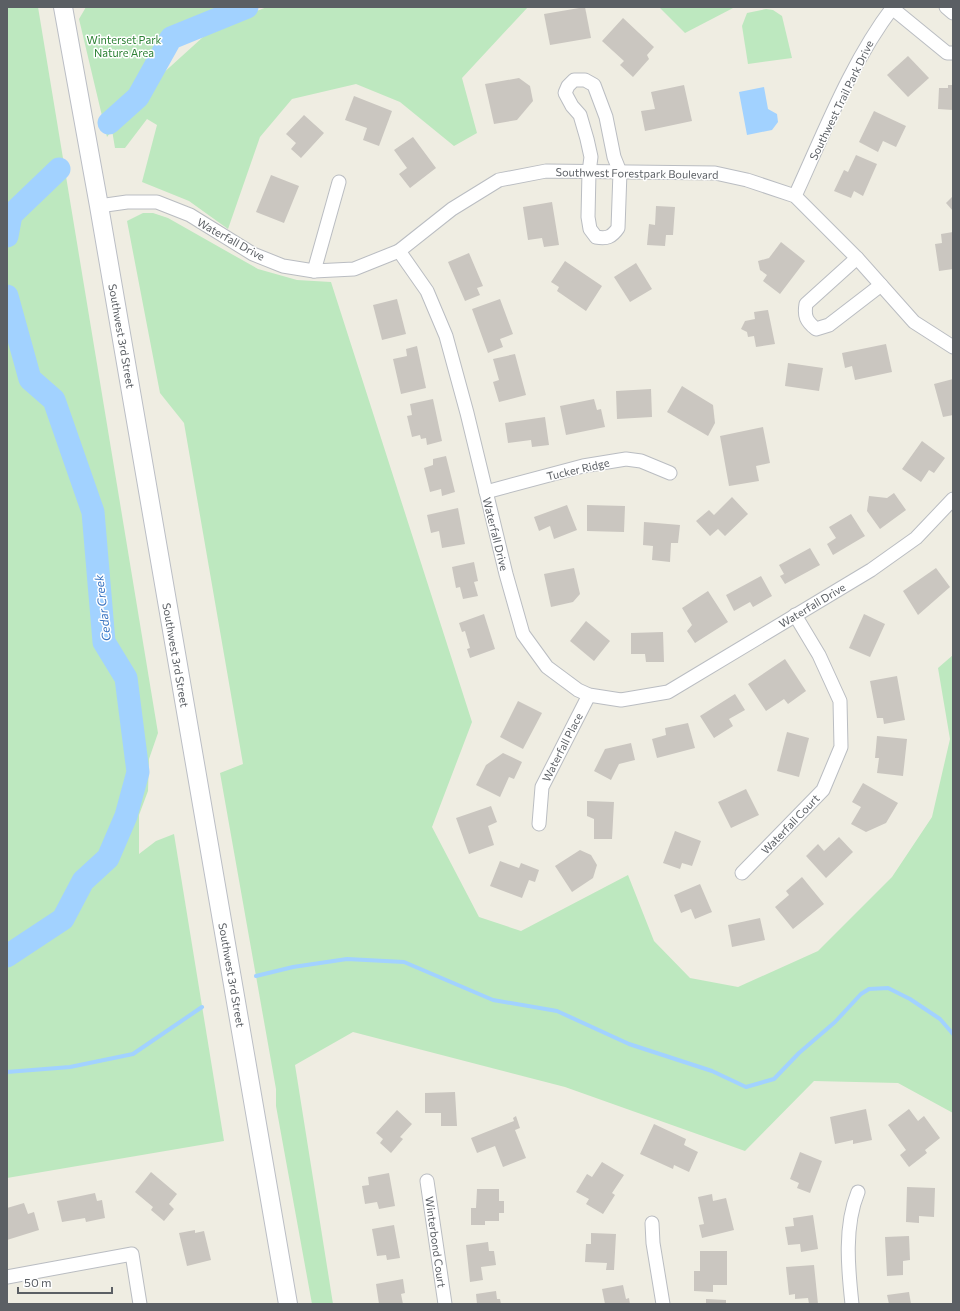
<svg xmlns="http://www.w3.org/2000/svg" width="960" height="1311" viewBox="0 0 960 1311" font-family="Commissioner,sans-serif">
<rect width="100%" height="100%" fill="#efede2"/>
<g fill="#bde8bf">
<polygon points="7,7 38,7 158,733 149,759 148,791 139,815 139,854 156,841 174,834 224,1141 7,1178"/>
<polygon points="86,7 247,7 171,38 139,95 203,37 238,18 267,7 528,7 462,78 477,133 454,146 400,102 356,84 292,99 260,137 228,229 189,201 142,182 157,125 147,119 125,148 115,148 112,130 107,137 79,19"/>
<polygon points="659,7 735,7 685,33"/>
<polygon points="766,9 773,10 782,16 792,58 748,64 742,26 747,13"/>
<polygon points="143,213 153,213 168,218 258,269 297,280 331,282 472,722 432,827 479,917 521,931 628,875 654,941 690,978 738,987 818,951 892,877 932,817 950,739 938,668 953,655 953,1113 898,1083 814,1081 745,1151 565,1087 353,1032 295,1065 333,1304 312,1304 276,1106 276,1089 220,773 243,764 184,423 160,393 127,221"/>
</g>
<polygon fill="#a2d2ff" points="764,87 768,109 777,114 778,122 772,130 747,135 739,92"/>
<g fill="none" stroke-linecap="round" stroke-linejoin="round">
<g stroke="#a2d2ff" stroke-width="4">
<polyline points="256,976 293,967 347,959 404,962 493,1000 557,1011 629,1044 712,1071 746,1087 774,1079 799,1053 835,1022 861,994 869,989 888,988 910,999 940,1019 953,1034"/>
<polyline points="7,1072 70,1067 133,1054 202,1007"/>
</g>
<g stroke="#a2d2ff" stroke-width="23">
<polyline points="109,123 138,97 171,38 247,7"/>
<polyline points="7,236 11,215 59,169"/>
<polyline points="7,296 30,379 54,400 93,512 104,642 126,678 138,772 126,816 108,858 83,881 63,919 7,956"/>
</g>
</g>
<g fill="#cac6c0">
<polygon points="585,7 591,38 550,45 544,14"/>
<polygon points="623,18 654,47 647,55 649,59 633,77 620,65 624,61 602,41"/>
<polygon points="908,56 929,78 908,97 887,75"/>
<polygon points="519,78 530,86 533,101 517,120 494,124 485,84"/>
<polygon points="684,85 692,121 645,131 641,111 655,109 651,92"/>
<polygon points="948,85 953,85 953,110 938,109 939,88 948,88"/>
<polygon points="354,96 392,111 379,146 363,140 367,128 345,120"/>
<polygon points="874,111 906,126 896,147 883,141 878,152 859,142"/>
<polygon points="304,115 324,133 301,158 291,149 296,143 286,134"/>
<polygon points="413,137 436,168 410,188 399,174 407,168 394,150"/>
<polygon points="856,155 877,164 863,196 854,191 851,198 834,191 844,170 848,172"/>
<polygon points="271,175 299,186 284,223 256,212"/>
<polygon points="953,196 953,211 946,203"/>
<polygon points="552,202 559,245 544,247 542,238 528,240 523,207"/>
<polygon points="656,206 675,207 673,235 666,235 665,246 647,245 649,224 655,225"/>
<polygon points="953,232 953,269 939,271 935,244 942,243 941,234"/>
<polygon points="781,242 805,261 780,294 763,281 767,275 760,270 758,261 769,258"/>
<polygon points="469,253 483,286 477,288 480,295 465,301 448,262"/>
<polygon points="565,261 602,286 586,311 557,291 559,287 551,282"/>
<polygon points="636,263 652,289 630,302 614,277"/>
<polygon points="397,299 406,334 382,340 373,305"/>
<polygon points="500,299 513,334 500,339 503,347 488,353 472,309"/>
<polygon points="768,310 775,344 756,347 754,336 748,337 747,332 741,329 745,321 755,319 754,312"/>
<polygon points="886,344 892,372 855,380 852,366 845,368 842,353"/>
<polygon points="417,346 426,388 401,394 393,359 407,356 406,349"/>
<polygon points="515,354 526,395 499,402 493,382 499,380 493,359"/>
<polygon points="788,363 823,368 819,391 785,386"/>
<polygon points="953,379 953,415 943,417 934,384"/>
<polygon points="682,386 713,405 715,423 708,436 667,412"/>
<polygon points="651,389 652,417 617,419 616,391"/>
<polygon points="433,399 442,441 427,445 426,438 421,439 420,435 412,437 407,416 412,415 410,404"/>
<polygon points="594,399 597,410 601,409 605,427 566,435 560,406"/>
<polygon points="545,417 549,445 532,447 531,440 508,443 505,423"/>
<polygon points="763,427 770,463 756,466 759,481 729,486 720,436"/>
<polygon points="922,441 945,458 934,473 929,470 921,482 902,469"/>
<polygon points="446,456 455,492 442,496 441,489 430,492 424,468 433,465 433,459"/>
<polygon points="894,493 906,510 880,529 867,511 869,496 887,498"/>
<polygon points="732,497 748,514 725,536 718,529 710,536 696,521 709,510 714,515"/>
<polygon points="567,505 577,530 554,539 550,526 539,531 534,517"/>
<polygon points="587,505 625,506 624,532 587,531"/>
<polygon points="458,508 465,544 442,548 439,531 431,533 427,515"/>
<polygon points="851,514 865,536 833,555 827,544 836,538 829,527"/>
<polygon points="644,522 680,525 678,543 671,543 670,562 652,560 653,546 643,545"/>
<polygon points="810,548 820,565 785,584 780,576 784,574 779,565"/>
<polygon points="474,562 478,581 474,582 478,596 463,599 460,587 456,588 452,567"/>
<polygon points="574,568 580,594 573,602 551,607 544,574"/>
<polygon points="936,568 950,587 918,615 903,591"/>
<polygon points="761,576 772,596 753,607 750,602 734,611 726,595"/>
<polygon points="708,591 728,622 695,643 687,631 692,625 682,608"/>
<polygon points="484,614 495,649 470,658 467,649 470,648 465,631 462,632 459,623"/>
<polygon points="864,614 885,624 870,657 849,648"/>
<polygon points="586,621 610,641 594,661 570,641"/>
<polygon points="663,632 664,662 646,662 645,654 631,654 631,633"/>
<polygon points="785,659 806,691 788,704 784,699 766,711 748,684"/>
<polygon points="897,676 905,720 884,724 883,718 877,718 870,681"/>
<polygon points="735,694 745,710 729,719 733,726 714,738 700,716"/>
<polygon points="518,701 542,713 523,749 500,737"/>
<polygon points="688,723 695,748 657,758 652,739 666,735 665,728"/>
<polygon points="787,732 809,738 799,777 777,771"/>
<polygon points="877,736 907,739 903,776 877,773 879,758 875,758"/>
<polygon points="631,743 635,760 619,764 611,780 594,771 605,749"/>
<polygon points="503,753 522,762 514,779 509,777 500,797 476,785 486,765"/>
<polygon points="863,783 898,803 886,823 866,832 851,824 861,807 852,802"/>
<polygon points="746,789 759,815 731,828 718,802"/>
<polygon points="587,801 614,802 612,839 594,839 594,819 587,816"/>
<polygon points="491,806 497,822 488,826 494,845 469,854 456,818"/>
<polygon points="675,831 701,841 692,866 682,863 680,869 663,863"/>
<polygon points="839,837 853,852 826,878 806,856 818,844 824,851"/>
<polygon points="580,850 591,855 597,865 593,878 572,892 555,866"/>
<polygon points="500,861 519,868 521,863 539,870 535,882 529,880 522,898 490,886"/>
<polygon points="802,877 824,904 793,929 775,907 789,895 786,891"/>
<polygon points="700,884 712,912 695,919 691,909 681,913 674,895"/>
<polygon points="760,918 765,940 732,947 728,925"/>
<polygon points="455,1092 457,1126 441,1126 441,1113 425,1113 425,1093"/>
<polygon points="866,1109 872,1140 853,1144 853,1140 835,1144 830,1117"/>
<polygon points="909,1109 918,1121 924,1116 940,1138 925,1150 927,1153 909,1167 900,1155 906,1150 888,1125"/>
<polygon points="397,1110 412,1124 400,1137 403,1139 391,1153 380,1143 383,1139 376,1133"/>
<polygon points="516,1116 520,1128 515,1130 526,1158 503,1167 495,1146 477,1153 471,1138 514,1121 513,1118"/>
<polygon points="654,1124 686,1139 684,1145 698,1152 689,1172 674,1165 673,1169 640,1154"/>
<polygon points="800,1152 822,1161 810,1193 797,1188 799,1183 790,1179"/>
<polygon points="602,1162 624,1175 612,1193 615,1195 603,1214 586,1204 589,1199 576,1192 587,1174 592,1177"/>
<polygon points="151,1172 177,1194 169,1204 174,1209 164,1221 151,1210 153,1207 135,1192"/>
<polygon points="389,1173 395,1206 379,1209 377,1202 365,1204 362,1186 369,1185 368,1177"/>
<polygon points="907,1187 935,1188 934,1217 919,1216 919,1223 906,1222"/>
<polygon points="477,1189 499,1189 499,1201 504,1201 504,1213 499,1213 499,1221 485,1221 485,1225 471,1225 471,1208 476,1208"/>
<polygon points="95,1193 97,1201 102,1200 105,1218 86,1222 85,1218 62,1222 57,1201"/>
<polygon points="712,1194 713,1201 726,1198 734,1230 702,1238 699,1225 704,1224 698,1197"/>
<polygon points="24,1203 28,1214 34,1212 39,1230 7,1240 7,1208"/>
<polygon points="813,1215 818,1249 801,1252 800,1244 788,1245 785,1227 794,1226 793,1218"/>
<polygon points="394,1225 400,1258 387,1260 386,1255 377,1256 372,1229"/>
<polygon points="195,1230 195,1233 204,1231 211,1260 187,1266 179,1233"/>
<polygon points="591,1233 616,1234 614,1270 606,1270 607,1263 585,1262 586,1244 591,1244"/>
<polygon points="909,1236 910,1260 903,1261 903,1275 887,1276 885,1237"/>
<polygon points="488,1242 489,1251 494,1251 496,1265 481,1267 483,1280 470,1282 466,1245"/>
<polygon points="700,1251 727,1251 727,1285 713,1285 713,1292 694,1291 694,1271 700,1271"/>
<polygon points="814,1265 818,1304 809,1304 808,1298 795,1299 795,1294 789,1295 786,1267"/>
<polygon points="403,1279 405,1293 401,1294 403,1304 379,1304 376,1284"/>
<polygon points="623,1285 626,1299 629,1298 630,1304 605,1304 602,1289"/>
<polygon points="496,1291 497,1299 500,1299 501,1304 477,1304 476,1294"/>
<polygon points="909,1292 911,1304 889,1304 887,1295"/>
<polygon points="706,1299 726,1300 726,1304 706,1304"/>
</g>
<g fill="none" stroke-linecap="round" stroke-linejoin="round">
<g stroke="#babdc2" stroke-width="15">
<g id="minor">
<polyline points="946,7 953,13"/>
<polyline points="892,8 947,53 953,53"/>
<path d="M574,80H585L594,85L606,117L614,157L620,172L618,228C612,237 607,239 596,237L590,229L588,217L589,172L591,157L587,139L580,115L572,106L565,93L568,86Z"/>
<path d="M795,196C824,133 851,62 893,7"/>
<polyline points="99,206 127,202 157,202 190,215 253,254 283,266 314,271 354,269 399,251 452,209 499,180 546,171 715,173 747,180 795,196 857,258 914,322 953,347"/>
<polyline points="399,251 427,291 446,336 467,413 506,574 523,634 547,667 578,690 589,695 621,700 668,692 871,570 916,538 953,499"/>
<path d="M857,258L806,304C804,316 806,321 816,329L829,325L881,285"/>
<polyline points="314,271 339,182"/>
<polyline points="486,492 583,466 626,459 641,461 670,473"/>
<polyline points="539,824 542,787 589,695"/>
<polyline points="742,873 823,790 841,747 840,701 819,655 795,615"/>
<polyline points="427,1181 445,1304"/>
<polyline points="652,1223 653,1243 663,1304"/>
<polyline points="7,1277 132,1254 140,1304"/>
<path d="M852,1304C848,1268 844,1226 858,1192"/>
</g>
</g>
<g stroke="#bbbec5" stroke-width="20">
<polyline id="secondary" points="63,7 99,206 288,1304"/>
</g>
<use href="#minor" stroke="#fff" stroke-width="13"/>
<use href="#secondary" stroke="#fff" stroke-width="18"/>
</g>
<g text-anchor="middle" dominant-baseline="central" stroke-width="3" stroke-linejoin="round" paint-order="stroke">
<g font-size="11" fill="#2e8236" stroke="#fff">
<text x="124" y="39">Winterset Park<tspan x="124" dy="13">Nature Area</tspan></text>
</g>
<g font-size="11" fill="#5b5f64" stroke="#fff">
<text transform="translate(841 100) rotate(-64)">Southwest Trail Park Drive</text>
<text transform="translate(637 173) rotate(1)">Southwest Forestpark Boulevard</text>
<text transform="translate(231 239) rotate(29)">Waterfall Drive</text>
<text transform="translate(122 336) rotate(80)">Southwest 3rd Street</text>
<text transform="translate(578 469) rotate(-13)">Tucker Ridge</text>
<text transform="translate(496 534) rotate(76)">Waterfall Drive</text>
<text transform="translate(812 605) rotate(-31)">Waterfall Drive</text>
<text transform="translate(176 655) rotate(80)">Southwest 3rd Street</text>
<text transform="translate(562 747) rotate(-63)">Waterfall Place</text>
<text transform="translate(790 824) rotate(-46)">Waterfall Court</text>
<text transform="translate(232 975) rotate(80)">Southwest 3rd Street</text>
<text transform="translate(436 1242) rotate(82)">Winterbond Court</text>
</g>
<g font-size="12" font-style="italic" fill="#3a75c2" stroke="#fff">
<text transform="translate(102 608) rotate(-97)">Cedar Creek</text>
</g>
</g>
<rect width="960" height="1311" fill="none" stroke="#5b5f64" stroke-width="16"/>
<path d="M18 1287v6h94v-6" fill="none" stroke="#5b5f64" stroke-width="2"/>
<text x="24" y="1287" font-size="12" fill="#5b5f64" stroke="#ffffff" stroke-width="3" paint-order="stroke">50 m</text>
</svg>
